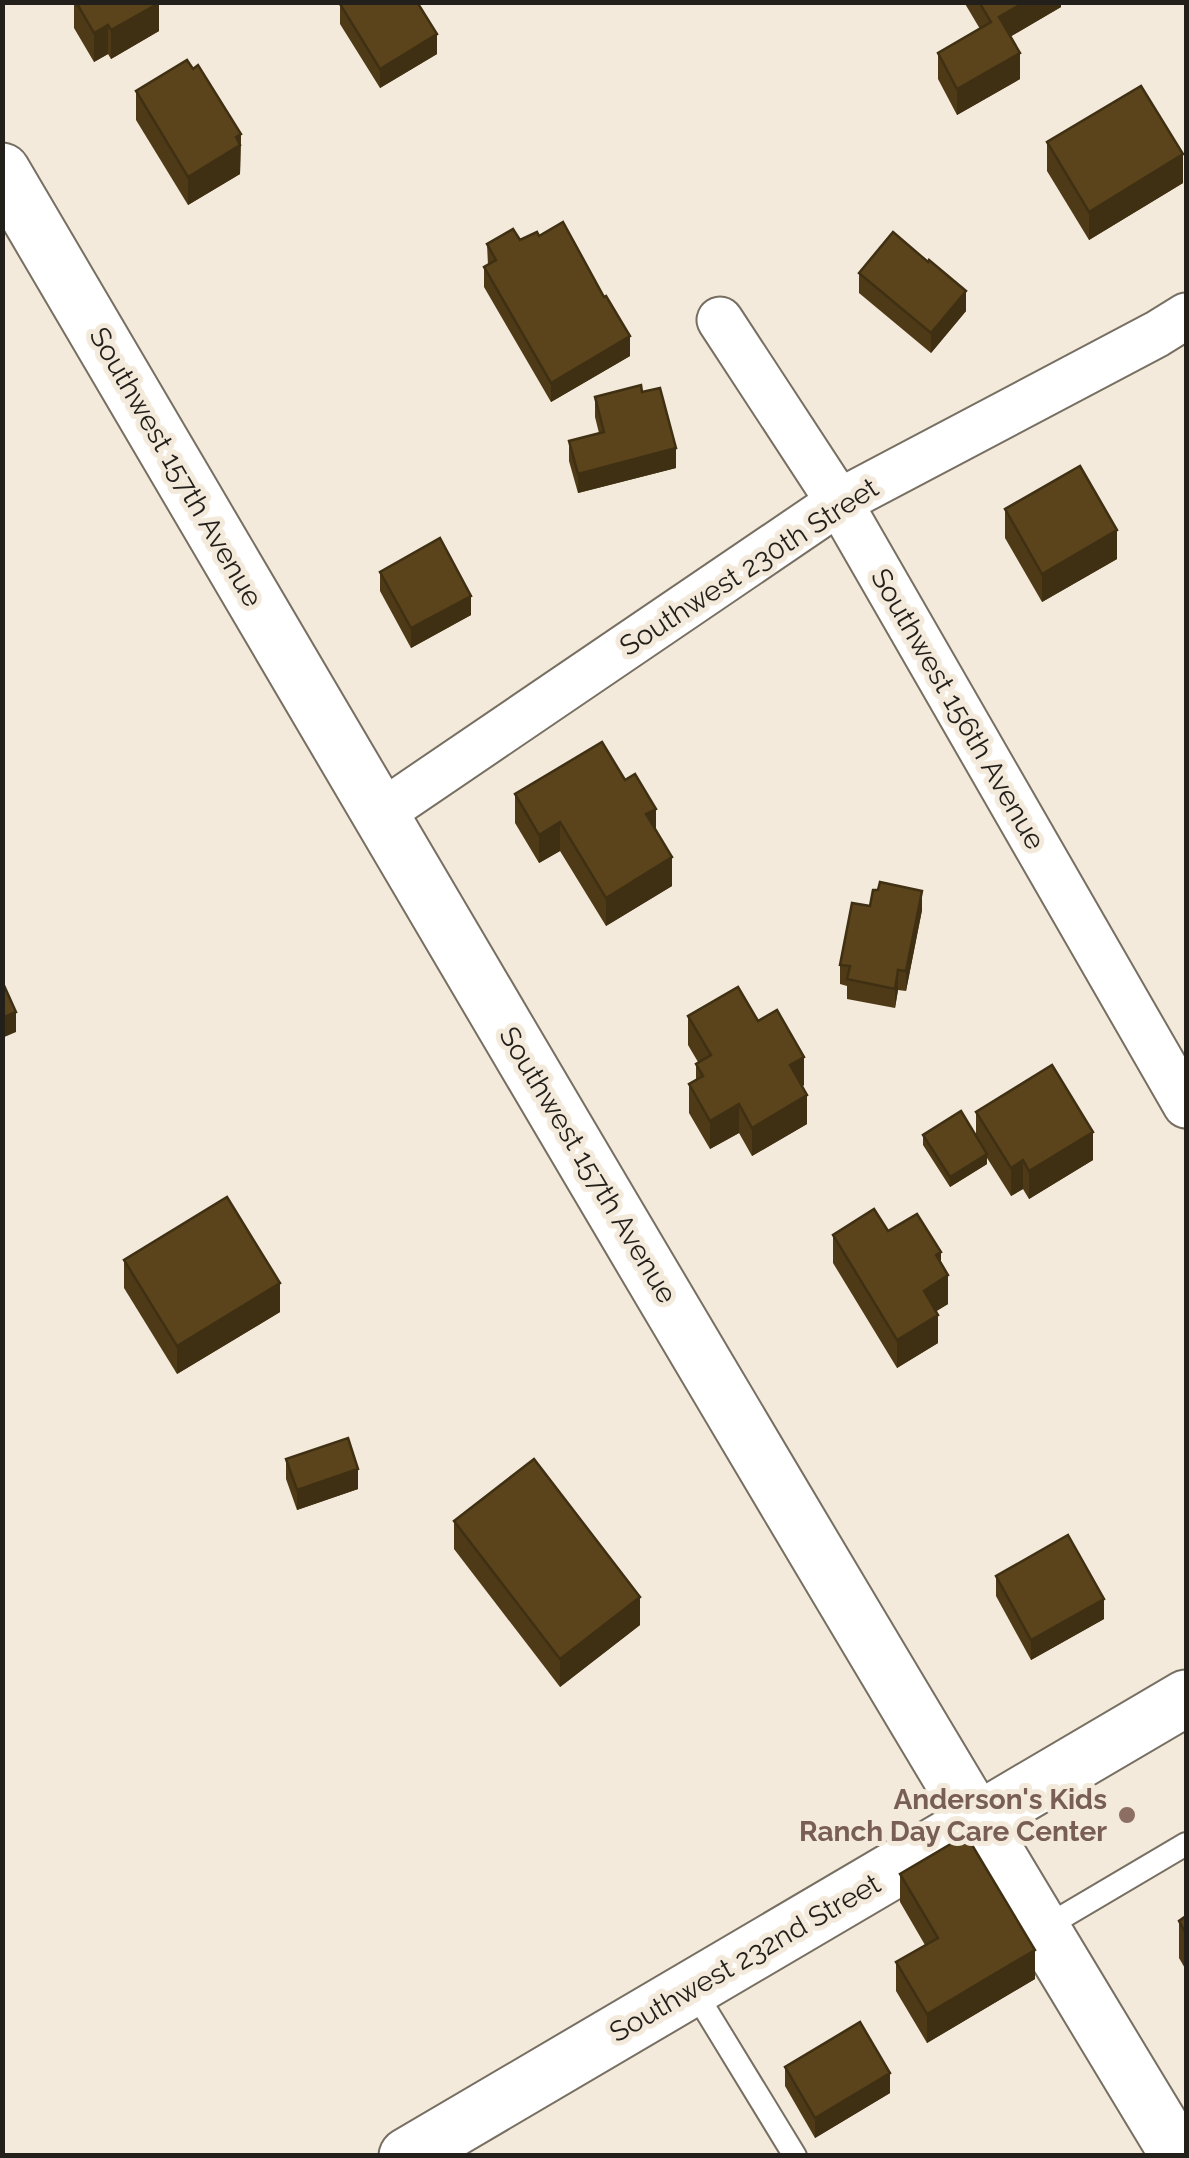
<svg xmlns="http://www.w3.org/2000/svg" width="1189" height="2158" viewBox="0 0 1189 2158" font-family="Raleway,sans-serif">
<rect width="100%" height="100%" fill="#f3eadb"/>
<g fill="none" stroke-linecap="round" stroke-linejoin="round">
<g stroke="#776f62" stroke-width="26">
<g id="service">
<polyline points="1042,1929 1186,1844"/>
<polyline points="693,1989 795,2156"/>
</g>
</g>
<g stroke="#776f62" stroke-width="49">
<g id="minor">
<polyline points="720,320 839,502 1186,1105"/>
<polyline points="380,814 839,502 1157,334 1186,316"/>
</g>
</g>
<g stroke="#776f62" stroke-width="59">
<g id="tertiary">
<path d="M2,171C392,834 780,1498 1179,2156"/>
<polyline points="407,2156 1186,1698"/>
</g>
</g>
<use href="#service" stroke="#fff" stroke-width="22"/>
<use href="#minor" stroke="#fff" stroke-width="45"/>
<use href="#tertiary" stroke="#fff" stroke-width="55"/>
</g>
<g fill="#4e3a17">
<polygon points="74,2 159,3 159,31 111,59 108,54 94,62 74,28"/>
<polygon points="964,2 1061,2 1061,7 1010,37 1020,79 957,115 938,79 938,53 980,29"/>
<polygon points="340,4 437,54 380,88 340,24"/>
<polygon points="136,91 241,134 240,174 188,205 136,120"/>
<polygon points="1047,142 1183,183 1089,240 1047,171"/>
<polygon points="539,236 630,356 551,402 484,287 484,267 488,265 487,244 520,240"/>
<polygon points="859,273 966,311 931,353 859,293"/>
<polygon points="642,392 676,468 578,493 569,461 569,441 599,433 595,417 595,397"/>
<polygon points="1005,509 1117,559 1042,602 1005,538"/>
<polygon points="380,572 471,615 411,648 380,591"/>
<polygon points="515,794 656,831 672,886 606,926 560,851 539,863 515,823"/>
<polygon points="870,906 922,910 906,991 898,990 895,1008 847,999 847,986 840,984 840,965"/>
<polygon points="688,1016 758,1021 804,1085 802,1087 807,1124 752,1156 739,1133 710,1149 689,1113 689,1084 696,1080 696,1064 698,1062 688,1045"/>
<polygon points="976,1112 1093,1160 1029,1199 1023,1189 1011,1196 987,1158 987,1164 950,1187 923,1145 923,1135 976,1136"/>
<polygon points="888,1231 941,1263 948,1304 936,1311 938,1343 897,1368 833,1263 833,1235"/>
<polygon points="124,1260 280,1312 177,1374 124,1288"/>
<polygon points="286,1459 358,1489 297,1510 286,1479"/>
<polygon points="454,1521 640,1625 560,1687 454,1549"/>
<polygon points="996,1576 1104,1619 1031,1660 996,1596"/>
<polygon points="900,1874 1035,1979 927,2043 896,1991 896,1962 925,1945 900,1902"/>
<polygon points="1186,1916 1186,1970 1179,1958 1179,1921"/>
<polygon points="785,2067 890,2093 815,2138 785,2086"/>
</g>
<g fill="#403013">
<polygon points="1025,2 1061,2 1061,7 999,43 999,17"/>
<polygon points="159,3 159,31 111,59 111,30"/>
<polygon points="108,25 108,54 94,62 94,33"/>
<polygon points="437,34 437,54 380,88 380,69"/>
<polygon points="1020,53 1020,79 957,115 957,89"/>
<polygon points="241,134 240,174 188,205 188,177"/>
<polygon points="1183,154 1183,183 1089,240 1089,212"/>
<polygon points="966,291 966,311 931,353 931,333"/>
<polygon points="630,336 630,356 551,402 551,383"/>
<polygon points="676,448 676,468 578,493 578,474"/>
<polygon points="1117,530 1117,559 1042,602 1042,574"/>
<polygon points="471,596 471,615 411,648 411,628"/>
<polygon points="656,809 656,837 646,814"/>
<polygon points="560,822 560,851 539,863 539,835"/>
<polygon points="672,857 672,886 606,926 606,898"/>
<polygon points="922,891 922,910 906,991 906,971"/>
<polygon points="898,970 898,990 895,1008 895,989"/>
<polygon points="16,1012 16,1032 2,1038 2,1018"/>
<polygon points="804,1057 804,1085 790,1094 790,1065"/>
<polygon points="807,1095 807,1124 752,1156 752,1128"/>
<polygon points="739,1104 739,1133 710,1149 710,1121"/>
<polygon points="1093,1132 1093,1160 1029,1199 1029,1171"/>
<polygon points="987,1154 987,1164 950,1187 950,1177"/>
<polygon points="1023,1160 1023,1189 1011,1196 1011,1168"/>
<polygon points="941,1252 941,1280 948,1275 948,1304 924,1319 924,1291 936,1255"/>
<polygon points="280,1283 280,1312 177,1374 177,1346"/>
<polygon points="938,1315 938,1343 897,1368 897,1340"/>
<polygon points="358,1469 358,1489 297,1510 297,1490"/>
<polygon points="640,1597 640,1625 560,1687 560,1659"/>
<polygon points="1104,1599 1104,1619 1031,1660 1031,1640"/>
<polygon points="1035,1950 1035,1979 927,2043 927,2014"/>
<polygon points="890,2073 890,2093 815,2138 815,2118"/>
</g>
<g fill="#5b441b" stroke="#403013" stroke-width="2.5">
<polygon points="76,2 159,2 159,3 111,30 108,25 94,33"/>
<polygon points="342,2 417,2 437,34 380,69 340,4"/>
<polygon points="979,2 1025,2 999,17 1020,53 957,89 938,53 991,22"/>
<polygon points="187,60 193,69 198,65 241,134 236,137 240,145 188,177 136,91"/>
<polygon points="1141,86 1183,154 1089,212 1047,142"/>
<polygon points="563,222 604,297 606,296 630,336 551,383 484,267 496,260 487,244 513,229 520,240 537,232 539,236"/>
<polygon points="893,232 928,262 929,260 966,291 931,333 859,273"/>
<polygon points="641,385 642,392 660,388 676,448 578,474 569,441 604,432 595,397"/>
<polygon points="1080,466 1117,530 1042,574 1005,509"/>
<polygon points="440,538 471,596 411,628 380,572"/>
<polygon points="602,742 625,780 635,774 656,809 646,814 672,857 606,898 560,822 539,835 515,794"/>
<polygon points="880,882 922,891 906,971 898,970 895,989 847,979 850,966 840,965 852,903 870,906 873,890 878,890"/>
<polygon points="2,981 16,1012 2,1018"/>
<polygon points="738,987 758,1021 777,1010 804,1057 790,1065 807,1095 752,1128 739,1104 710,1121 689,1084 703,1076 696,1064 711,1055 688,1016"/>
<polygon points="1052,1065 1093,1132 1029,1171 1023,1160 1011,1168 976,1112"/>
<polygon points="961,1111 987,1154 950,1177 923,1135"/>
<polygon points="227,1197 280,1283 177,1346 124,1260"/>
<polygon points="874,1209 888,1231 917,1214 941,1252 936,1255 948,1275 924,1291 938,1315 897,1340 833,1235"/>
<polygon points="348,1438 358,1469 297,1490 286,1459"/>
<polygon points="534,1459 640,1597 560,1659 454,1521"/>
<polygon points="1068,1535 1104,1599 1031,1640 996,1576"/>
<polygon points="966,1835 1035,1950 927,2014 896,1962 938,1938 900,1874"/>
<polygon points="1186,1916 1186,1934 1179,1921"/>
<polygon points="860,2022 890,2073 815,2118 785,2067"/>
</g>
<circle fill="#8d6e63" stroke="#f3eadb" stroke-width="4" cx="1127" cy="1815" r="10"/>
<g text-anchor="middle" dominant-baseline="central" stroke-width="10" stroke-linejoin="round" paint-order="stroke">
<g font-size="28" fill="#231f1a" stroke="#f3eadb">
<text transform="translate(176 467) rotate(60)">Southwest 157th Avenue</text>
<text transform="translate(749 567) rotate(-33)">Southwest 230th Street</text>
<text transform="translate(958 709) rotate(60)">Southwest 156th Avenue</text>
<text transform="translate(588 1165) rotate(59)">Southwest 157th Avenue</text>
<text transform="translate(745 1958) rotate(-30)">Southwest 232nd Street</text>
</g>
<g font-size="28" font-weight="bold" fill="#785e54" stroke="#f3eadb" text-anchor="end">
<text x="1107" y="1799">Anderson's Kids<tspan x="1107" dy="32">Ranch Day Care Center</tspan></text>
</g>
</g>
<rect width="1189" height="2158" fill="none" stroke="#231f1a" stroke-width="10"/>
</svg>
